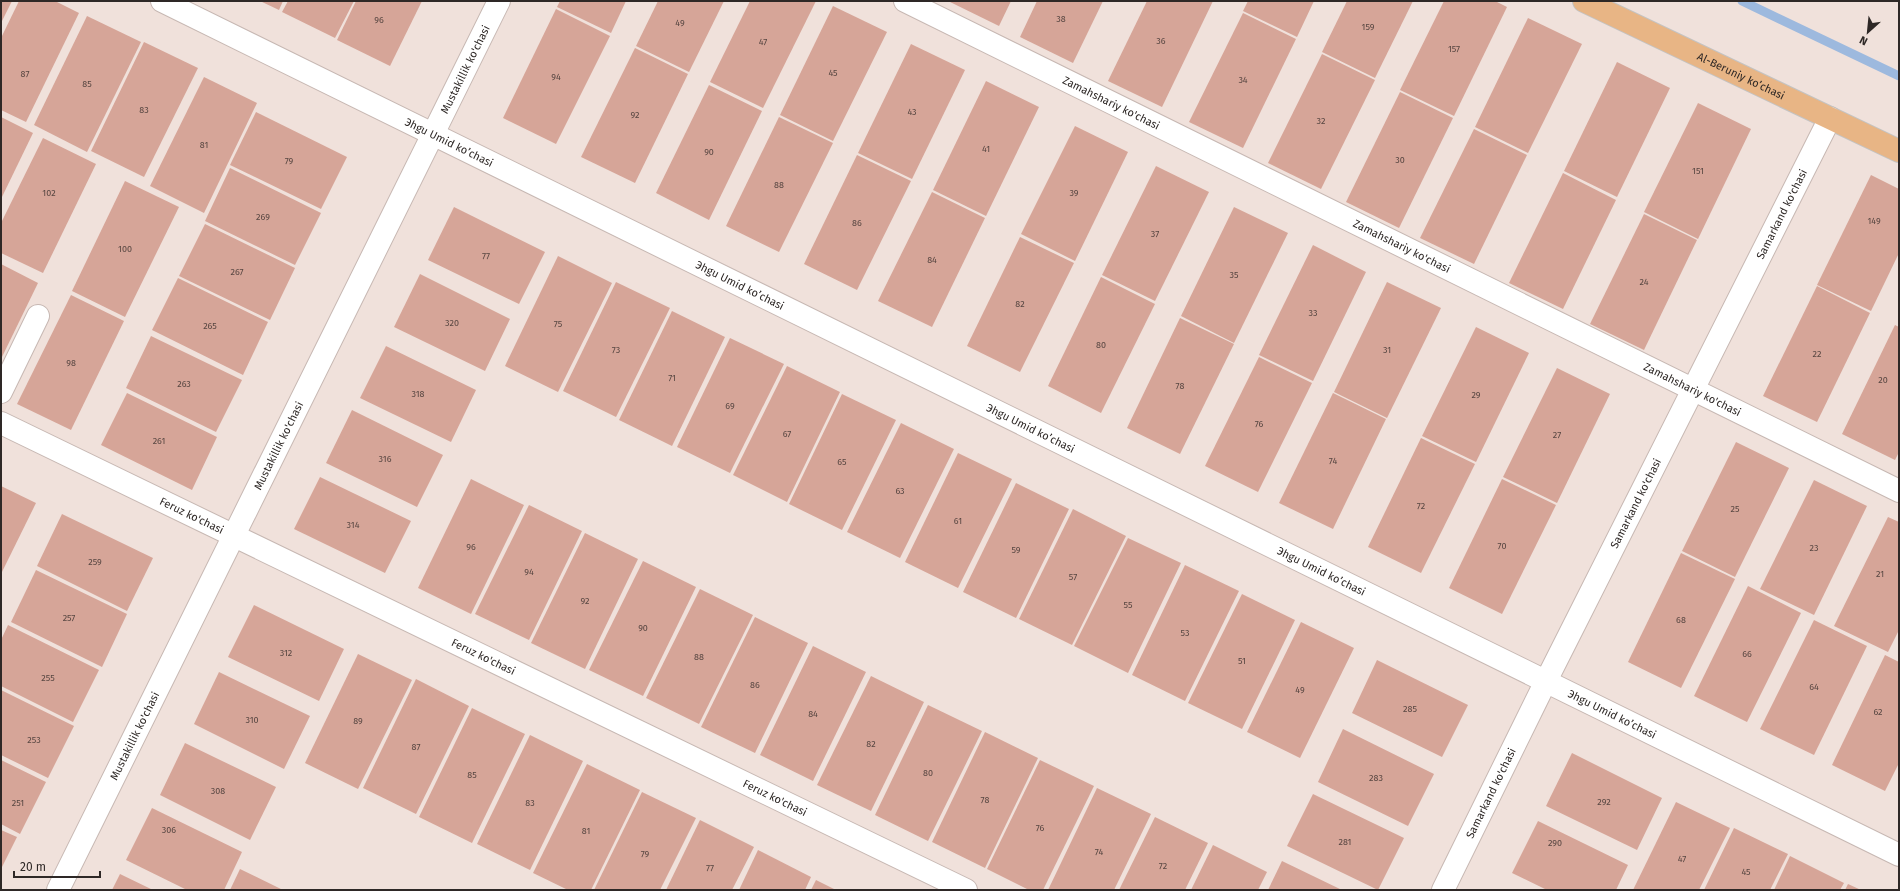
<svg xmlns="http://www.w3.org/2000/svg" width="1900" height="891" viewBox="0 0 1900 891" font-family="'Fira Sans',sans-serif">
<rect width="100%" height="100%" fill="#f0e1db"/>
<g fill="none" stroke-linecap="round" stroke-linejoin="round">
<polyline stroke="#9db9de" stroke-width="9" points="1742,1 1899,76"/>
</g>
<g fill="#d6a598">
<polygon points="1,1 12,1 1,23"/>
<polygon points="19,1 55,1 79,13 26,122 1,110 1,38"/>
<polygon points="260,1 283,1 279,10"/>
<polygon points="288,1 354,1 335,38 282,12"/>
<polygon points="356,1 422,1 390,66 337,40"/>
<polygon points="560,1 626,1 611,33 557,7"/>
<polygon points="658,1 724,1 689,72 636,46"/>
<polygon points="750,1 816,1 763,108 710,82"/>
<polygon points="948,1 1011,1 999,26"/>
<polygon points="1037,1 1103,1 1073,63 1020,37"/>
<polygon points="1147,1 1213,1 1162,107 1108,81"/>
<polygon points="1248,1 1314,1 1297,37 1243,11"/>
<polygon points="1347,1 1413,1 1375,78 1322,52"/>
<polygon points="1444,1 1495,1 1507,7 1454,116 1400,90"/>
<polygon points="833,6 887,32 833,141 780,115"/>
<polygon points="556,9 610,36 556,144 503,118"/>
<polygon points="1243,13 1296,39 1243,148 1189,122"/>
<polygon points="87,16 141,42 87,152 34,125"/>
<polygon points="1528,18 1582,44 1528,153 1475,127"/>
<polygon points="144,42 198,68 144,177 91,151"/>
<polygon points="911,44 965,70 912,179 858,153"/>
<polygon points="635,48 688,74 635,183 581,157"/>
<polygon points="1322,54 1375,80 1321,189 1268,163"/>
<polygon points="1617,62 1670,88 1617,197 1564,171"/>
<polygon points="204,77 257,103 204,213 150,186"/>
<polygon points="986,81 1039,107 986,216 933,190"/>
<polygon points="709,85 762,111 709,220 656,193"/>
<polygon points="1400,92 1453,118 1399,228 1346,202"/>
<polygon points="1698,103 1751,129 1698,239 1644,212"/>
<polygon points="256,112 347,157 321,209 230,165"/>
<polygon points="1,117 33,133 1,199"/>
<polygon points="779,117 833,143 779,252 726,226"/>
<polygon points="1075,126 1128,152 1075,261 1021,234"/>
<polygon points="1474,129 1527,155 1474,264 1420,238"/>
<polygon points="43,138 96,164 43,273 1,253 1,223"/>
<polygon points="857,155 911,181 857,290 804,264"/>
<polygon points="1156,166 1209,192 1155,301 1102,275"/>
<polygon points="230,168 321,213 295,265 205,221"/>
<polygon points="1563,173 1616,200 1563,309 1509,283"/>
<polygon points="1871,175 1899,189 1899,253 1871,311 1817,285"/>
<polygon points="125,181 179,207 125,317 72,291"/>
<polygon points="932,192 985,218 932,327 878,301"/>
<polygon points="454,207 545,252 519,304 428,260"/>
<polygon points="1234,207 1288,233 1234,343 1181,316"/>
<polygon points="1644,214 1697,240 1644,350 1590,324"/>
<polygon points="205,224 295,268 270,320 179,276"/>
<polygon points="1020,237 1074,263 1020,372 967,346"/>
<polygon points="1313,245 1366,272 1313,381 1259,355"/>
<polygon points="558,256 612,283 558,392 505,366"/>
<polygon points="1,264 38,283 1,359"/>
<polygon points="420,274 510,319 485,371 394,327"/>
<polygon points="1101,277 1155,304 1101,413 1048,386"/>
<polygon points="178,278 268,322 243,375 152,330"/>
<polygon points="616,282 670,308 616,417 563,391"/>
<polygon points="1387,282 1441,308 1387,418 1334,392"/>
<polygon points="1817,286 1870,313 1817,422 1763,396"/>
<polygon points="71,295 124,321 71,430 17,404"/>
<polygon points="672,311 725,337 672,446 619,420"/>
<polygon points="1180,318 1234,344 1180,454 1127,428"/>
<polygon points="1895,325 1899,327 1899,452 1895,460 1842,434"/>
<polygon points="1476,327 1529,353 1476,462 1422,436"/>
<polygon points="151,336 242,380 216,432 126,388"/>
<polygon points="730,338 784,364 730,473 677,447"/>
<polygon points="386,346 476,390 451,442 360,398"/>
<polygon points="1259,357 1312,383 1258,492 1205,466"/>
<polygon points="787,366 840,392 787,502 733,475"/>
<polygon points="1557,368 1610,394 1557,503 1503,477"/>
<polygon points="127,393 217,437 192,490 101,445"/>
<polygon points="1333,393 1386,419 1333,529 1279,503"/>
<polygon points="842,394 896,420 842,530 789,504"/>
<polygon points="352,410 443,455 417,507 326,463"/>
<polygon points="901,423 954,449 900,558 847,532"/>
<polygon points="1421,438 1475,464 1421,573 1368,547"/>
<polygon points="1736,442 1789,468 1735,577 1682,551"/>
<polygon points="958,453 1012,479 958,588 905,562"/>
<polygon points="320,477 411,521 385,573 294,529"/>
<polygon points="471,479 524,505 471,614 418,588"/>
<polygon points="1502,479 1556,505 1502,614 1449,588"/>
<polygon points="1814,480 1867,506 1814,615 1760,589"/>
<polygon points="1016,483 1069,509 1016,618 963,592"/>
<polygon points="1,486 36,503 1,574"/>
<polygon points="529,505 582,531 529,640 475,614"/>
<polygon points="1073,509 1126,536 1072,645 1019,619"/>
<polygon points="62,514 153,558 127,611 37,566"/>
<polygon points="1888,517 1899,522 1899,630 1888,652 1834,626"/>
<polygon points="585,533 638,559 585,669 531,643"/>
<polygon points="1128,538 1181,563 1128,673 1074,646"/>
<polygon points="1681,553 1735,579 1681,688 1628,662"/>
<polygon points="643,561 696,587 643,696 589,670"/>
<polygon points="1185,565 1239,591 1185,701 1132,675"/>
<polygon points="36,570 127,614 102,667 11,622"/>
<polygon points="1748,586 1801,613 1747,722 1694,696"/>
<polygon points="700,589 753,615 699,724 646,698"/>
<polygon points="1242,594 1295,620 1242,729 1188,703"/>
<polygon points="254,605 344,649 319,701 228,657"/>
<polygon points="755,617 808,643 755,753 701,727"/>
<polygon points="1814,620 1867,646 1814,755 1760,729"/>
<polygon points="1301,622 1354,648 1300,758 1247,732"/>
<polygon points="8,625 99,670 73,722 1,686 1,640"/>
<polygon points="813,646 866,672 813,781 760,755"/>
<polygon points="358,654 412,680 358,789 305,763"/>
<polygon points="1885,655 1899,662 1899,763 1885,791 1832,765"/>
<polygon points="1377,660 1468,705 1442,757 1352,713"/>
<polygon points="219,672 310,716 284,769 194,724"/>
<polygon points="871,676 924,702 871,811 817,785"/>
<polygon points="416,679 469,706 416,814 363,788"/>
<polygon points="1,690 74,726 48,778 1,755"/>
<polygon points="928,705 982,731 928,841 875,815"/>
<polygon points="472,708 525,734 472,843 419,817"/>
<polygon points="1343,729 1434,774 1408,826 1318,782"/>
<polygon points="985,732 1038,758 985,868 932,842"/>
<polygon points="530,735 583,761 530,870 477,844"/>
<polygon points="185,743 276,787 250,840 160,795"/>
<polygon points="1572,753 1662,798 1637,850 1546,806"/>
<polygon points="1,760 46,782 20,834 1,824"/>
<polygon points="1040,760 1094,786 1043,890 1029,890 987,869"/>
<polygon points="587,764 640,790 591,890 568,890 533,873"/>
<polygon points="1097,788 1151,814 1114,890 1048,890"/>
<polygon points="642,792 696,818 660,890 594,890"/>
<polygon points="1313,794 1404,838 1378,890 1287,846"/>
<polygon points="1676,802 1730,828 1699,890 1633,890"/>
<polygon points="152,808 242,852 224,890 187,890 126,860"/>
<polygon points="1155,817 1208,843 1185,890 1119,890"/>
<polygon points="700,820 754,847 732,890 666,890"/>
<polygon points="1538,821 1628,865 1616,890 1547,890 1512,873"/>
<polygon points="1734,828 1788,854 1770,890 1704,890"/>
<polygon points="1,830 17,837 1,869"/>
<polygon points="1213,845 1267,872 1258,890 1191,890"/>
<polygon points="758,850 811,877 805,890 739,890"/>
<polygon points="1790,856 1844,883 1840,890 1774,890"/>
<polygon points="1282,861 1342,890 1268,890"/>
<polygon points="240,869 283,890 230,890"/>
<polygon points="120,874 153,890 112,890"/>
<polygon points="816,880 836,890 811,890"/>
<polygon points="1848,884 1861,890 1845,890"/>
</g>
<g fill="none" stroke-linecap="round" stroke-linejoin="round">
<g stroke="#c7b8b3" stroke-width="24">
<g id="minor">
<path id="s1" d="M162,1L1899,855"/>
<path id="s2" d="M905,1L1899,491"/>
<polyline points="1,392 38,316"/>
<path id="s3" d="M1,423L966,890"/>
<path id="s4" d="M58,890L499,1"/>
<path id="s5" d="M1443,890L1546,681L1830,118"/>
</g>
</g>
<g stroke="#c4c3c2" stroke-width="24">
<g id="major">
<path id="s6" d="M1584,1L1899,151"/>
</g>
</g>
<use href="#minor" stroke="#fff" stroke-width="22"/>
<use href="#major" stroke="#e8b585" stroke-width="22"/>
</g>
<g text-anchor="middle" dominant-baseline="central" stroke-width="3" stroke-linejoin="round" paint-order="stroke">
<g font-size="9" fill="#584742">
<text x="1061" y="19">38</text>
<text x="379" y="20">96</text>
<text x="680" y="23">49</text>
<text x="1368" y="27">159</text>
<text x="1161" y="41">36</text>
<text x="763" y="42">47</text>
<text x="1454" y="49">157</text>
<text x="833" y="73">45</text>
<text x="25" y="74">87</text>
<text x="556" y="77">94</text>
<text x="1243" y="80">34</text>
<text x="87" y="84">85</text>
<text x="144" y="110">83</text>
<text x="912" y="112">43</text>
<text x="635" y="115">92</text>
<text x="1321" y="121">32</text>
<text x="204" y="145">81</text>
<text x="986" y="149">41</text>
<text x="709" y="152">90</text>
<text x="1400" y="160">30</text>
<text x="289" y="161">79</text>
<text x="1698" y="171">151</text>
<text x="779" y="185">88</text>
<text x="49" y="193">102</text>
<text x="1074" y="193">39</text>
<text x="263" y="217">269</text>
<text x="1874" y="221">149</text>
<text x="857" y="223">86</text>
<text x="1155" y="234">37</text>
<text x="125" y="249">100</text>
<text x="486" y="256">77</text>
<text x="932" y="260">84</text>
<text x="237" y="272">267</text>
<text x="1234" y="275">35</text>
<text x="1644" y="282">24</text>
<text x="1020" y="304">82</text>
<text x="1313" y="313">33</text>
<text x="452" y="323">320</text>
<text x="558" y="324">75</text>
<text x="210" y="326">265</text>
<text x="1101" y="345">80</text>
<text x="616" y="350">73</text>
<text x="1387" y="350">31</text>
<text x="1817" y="354">22</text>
<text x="71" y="363">98</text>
<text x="672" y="378">71</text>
<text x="1883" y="380">20</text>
<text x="184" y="384">263</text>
<text x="1180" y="386">78</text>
<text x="418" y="394">318</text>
<text x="1476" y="395">29</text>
<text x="730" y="406">69</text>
<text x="1259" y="424">76</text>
<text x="787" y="434">67</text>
<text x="1557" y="435">27</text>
<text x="159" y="441">261</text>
<text x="385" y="459">316</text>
<text x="1333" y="461">74</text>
<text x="842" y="462">65</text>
<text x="900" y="491">63</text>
<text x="1421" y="506">72</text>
<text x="1735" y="509">25</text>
<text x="958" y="521">61</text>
<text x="353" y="525">314</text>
<text x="1502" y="546">70</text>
<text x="471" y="547">96</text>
<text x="1814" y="548">23</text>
<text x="1016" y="550">59</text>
<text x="95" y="562">259</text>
<text x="529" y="572">94</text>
<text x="1880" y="574">21</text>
<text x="1073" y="577">57</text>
<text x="585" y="601">92</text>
<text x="1128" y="605">55</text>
<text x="69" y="618">257</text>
<text x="1681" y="620">68</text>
<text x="643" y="628">90</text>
<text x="1185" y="633">53</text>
<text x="286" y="653">312</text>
<text x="1747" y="654">66</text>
<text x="699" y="657">88</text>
<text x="1242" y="661">51</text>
<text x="48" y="678">255</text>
<text x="755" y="685">86</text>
<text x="1814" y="687">64</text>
<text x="1300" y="690">49</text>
<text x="1410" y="709">285</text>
<text x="1878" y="712">62</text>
<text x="813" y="714">84</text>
<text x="252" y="720">310</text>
<text x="358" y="721">89</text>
<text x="34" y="740">253</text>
<text x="871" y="744">82</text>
<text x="416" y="747">87</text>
<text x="928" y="773">80</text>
<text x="472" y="775">85</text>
<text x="1376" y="778">283</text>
<text x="218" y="791">308</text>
<text x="985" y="800">78</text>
<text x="1604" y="802">292</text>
<text x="18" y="803">251</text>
<text x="530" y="803">83</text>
<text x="1040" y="828">76</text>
<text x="169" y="830">306</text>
<text x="586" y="831">81</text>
<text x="1345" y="842">281</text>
<text x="1555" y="843">290</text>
<text x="1099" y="852">74</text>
<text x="645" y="854">79</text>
<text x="1682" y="859">47</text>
<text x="1163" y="866">72</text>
<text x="710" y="868">77</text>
<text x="1746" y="872">45</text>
</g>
<g font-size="11" fill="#2e2826" stroke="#f0e1db">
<text stroke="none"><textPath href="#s4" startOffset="916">Mustakillik ko'chasi</textPath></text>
<text stroke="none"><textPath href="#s6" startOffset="174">Al-Beruniy ko’chasi</textPath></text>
<text stroke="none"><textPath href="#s2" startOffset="230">Zamahshariy ko'chasi</textPath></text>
<text stroke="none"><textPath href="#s1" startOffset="320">Эhgu Umid ko’chasi</textPath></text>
<text stroke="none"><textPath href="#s5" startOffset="756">Samarkand ko'chasi</textPath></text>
<text stroke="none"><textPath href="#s2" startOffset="554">Zamahshariy ko'chasi</textPath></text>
<text stroke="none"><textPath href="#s1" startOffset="644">Эhgu Umid ko’chasi</textPath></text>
<text stroke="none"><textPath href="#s2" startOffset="878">Zamahshariy ko'chasi</textPath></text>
<text stroke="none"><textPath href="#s1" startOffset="968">Эhgu Umid ko’chasi</textPath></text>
<text stroke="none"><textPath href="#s4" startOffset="496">Mustakillik ko'chasi</textPath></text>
<text stroke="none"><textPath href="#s5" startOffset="432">Samarkand ko'chasi</textPath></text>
<text stroke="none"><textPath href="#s3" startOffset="212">Feruz ko'chasi</textPath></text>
<text stroke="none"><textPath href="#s1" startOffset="1292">Эhgu Umid ko’chasi</textPath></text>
<text stroke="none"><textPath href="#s3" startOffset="536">Feruz ko'chasi</textPath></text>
<text stroke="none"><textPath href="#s1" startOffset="1616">Эhgu Umid ko’chasi</textPath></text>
<text stroke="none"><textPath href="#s4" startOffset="172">Mustakillik ko'chasi</textPath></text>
<text stroke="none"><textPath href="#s5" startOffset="108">Samarkand ko'chasi</textPath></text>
<text stroke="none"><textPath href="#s3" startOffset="860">Feruz ko'chasi</textPath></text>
</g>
</g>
<rect width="1900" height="891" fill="none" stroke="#2e2826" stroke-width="4"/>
<g transform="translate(1868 32) rotate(207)" stroke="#f0e1db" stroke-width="3" paint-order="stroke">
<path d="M0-3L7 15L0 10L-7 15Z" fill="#2e2826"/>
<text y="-6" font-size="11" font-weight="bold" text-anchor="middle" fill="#2e2826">N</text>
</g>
<path d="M14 871v6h86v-6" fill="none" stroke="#2e2826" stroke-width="2"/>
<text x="20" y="871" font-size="12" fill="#2e2826" stroke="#f0e1db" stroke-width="3" paint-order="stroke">20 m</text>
</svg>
